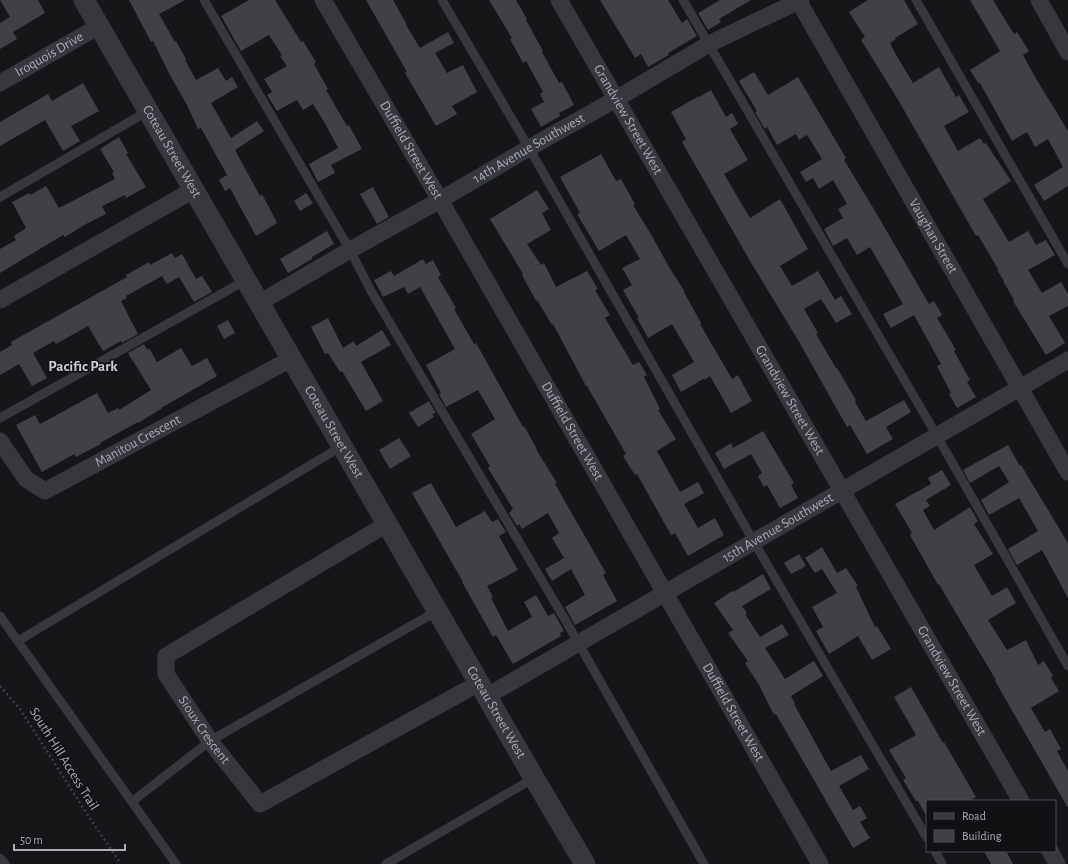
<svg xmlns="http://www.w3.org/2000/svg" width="1068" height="864" viewBox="0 0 1068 864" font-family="'Alegreya Sans',sans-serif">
<rect width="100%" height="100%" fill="#161618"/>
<g fill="#404145">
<polygon points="0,0 38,0 45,13 13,32 17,39 0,49 0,23 10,17"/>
<polygon points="129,0 185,0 159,14 175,42 176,41 186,59 185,60 196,80 218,68 226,81 232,77 238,87 211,103 231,138 257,121 264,131 235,150 260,196 262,194 277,223 256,236 230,188 225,191 219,180 227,175 201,128 198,129 187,105 171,77 153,41 151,42"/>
<polygon points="249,0 275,0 301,42 303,41 316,62 314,64 328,89 326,90 347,126 349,125 362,149 331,165 335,173 318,182 309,164 338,148 326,125 313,104 303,110 297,100 277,111 267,95 272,92 264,79 287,66 280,56 282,55 269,35 241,51 221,16"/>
<polygon points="366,0 393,0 407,25 406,25 420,48 448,32 454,43 435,53 447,73 463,65 477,92 452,106 457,114 436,126 405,73 407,72"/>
<polygon points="489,0 516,0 527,19 526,20 543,51 542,52 559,83 562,82 574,105 559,113 560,116 541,127 531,109 544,102 540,94 543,92 526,61 523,63 510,39 512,38"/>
<polygon points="600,0 668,0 682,23 687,19 697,36 668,53 669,55 648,67 641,54 635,58"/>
<polygon points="720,0 751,0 719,19 721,22 708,30 698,13"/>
<polygon points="868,0 904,0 918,24 895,38 896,39 890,43 895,53 913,83 939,67 956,97 959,95 969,112 944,126 958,151 980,138 984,144 986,143 1011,181 983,199 1009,242 1028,231 1036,245 1046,240 1055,255 1028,270 1042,293 1061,282 1068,294 1068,306 1049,316 1065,343 1046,355 1013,301 1014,300 1003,281 1004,281 997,270 998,269 978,235 976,236 897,98 861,40 865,37 849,12"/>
<polygon points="970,0 993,0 1014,34 1017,32 1029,51 1023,55 1038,82 1068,131 1068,186 1044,201 1034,185 1063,167 1048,139 1035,147 1027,132 1012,141 980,83 978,83 970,70 1000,51"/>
<polygon points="754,72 768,95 798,77 846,158 844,160 878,216 929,304 934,301 942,315 937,318 956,350 954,351 970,380 967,382 976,397 957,408 949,394 951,393 937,366 941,364 914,315 891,328 883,314 903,304 870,247 857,255 847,238 833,246 824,229 843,218 838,209 847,204 833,180 819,189 813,178 806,182 800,172 822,159 807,135 799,140 796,134 777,145 767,127 765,129 755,112 757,111 739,81"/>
<polygon points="83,83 99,111 71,126 80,141 63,151 45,120 0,146 0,122 48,94 52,101"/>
<polygon points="711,90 726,117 732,113 738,124 730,129 748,160 724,174 750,218 780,199 808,249 780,266 792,286 818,271 835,300 841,296 852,314 836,323 821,299 804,309 818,333 816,334 836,368 837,368 856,400 855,402 866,421 904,400 911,412 886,427 893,439 867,454 850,425 847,427 798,340 750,261 682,142 686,139 671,112 699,96 699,97"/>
<polygon points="119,137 128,153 126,154 146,187 126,198 125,195 102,206 106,214 86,224 65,237 63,235 0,273 0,249 16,240 14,236 26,228 12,202 29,193 30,195 46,186 59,208 115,179 112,173 114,172 100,149"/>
<polygon points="601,154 616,181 621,179 635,204 633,205 652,236 669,267 685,292 684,292 701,323 700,324 732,379 738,375 752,401 731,413 710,376 704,380 703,379 681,392 672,375 694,362 672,324 648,338 637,318 639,318 623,290 632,285 622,268 640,259 626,235 599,251 577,214 580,213 560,177"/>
<polygon points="373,187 389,217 377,224 360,194"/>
<polygon points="537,190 549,209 542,213 551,230 527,244 541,265 544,263 556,287 587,271 598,289 595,290 610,315 605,318 633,365 639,362 647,375 644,377 660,409 658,410 676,439 657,451 680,492 698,482 704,493 684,504 698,528 715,518 724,535 688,556 675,533 671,535 637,474 635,475 623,456 626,454 587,386 586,386 553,324 552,325 537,300 536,301 522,275 523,274 490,219"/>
<polygon points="306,193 313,203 300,211 294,201"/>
<polygon points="327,231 334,244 312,257 312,259 288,273 280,259"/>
<polygon points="172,253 175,258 182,254 196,279 202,276 212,292 194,302 179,277 167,284 162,276 126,296 127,298 121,301 138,334 122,343 121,341 103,351 88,326 56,344 54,341 33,353 47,378 32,386 19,364 0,375 0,352 12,345 11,342 127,277 126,275 149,262 150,265"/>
<polygon points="423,259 426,264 433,260 441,275 438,277 456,308 454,309 474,344 476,343 523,427 524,426 537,449 536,449 557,483 555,484 606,573 603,575 617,601 575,625 565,607 585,595 571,569 552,581 545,569 564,558 552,538 559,533 548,513 522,529 519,524 517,526 509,513 513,509 488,468 490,466 471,434 495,419 478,390 446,407 439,394 441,393 426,365 455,349 420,287 408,294 404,287 383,297 374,280 391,271 394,276"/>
<polygon points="328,318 343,348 354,341 356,346 382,330 391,345 361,362 383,401 366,411 342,371 340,372 328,353 325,354 311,327"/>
<polygon points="228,320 235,333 224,339 217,326"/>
<polygon points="144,344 147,350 149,348 157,362 181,348 192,366 207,358 217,376 161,408 161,409 138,423 138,422 100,443 101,444 76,457 74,454 42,472 16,425 35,415 40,424 97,393 108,413 118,408 119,410 151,390 128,353"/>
<polygon points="429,401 436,413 432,414 434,417 418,427 409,413"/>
<polygon points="763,431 794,483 791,485 798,498 780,508 767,485 764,487 758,476 762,473 751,454 724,469 715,453 731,443 733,448"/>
<polygon points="399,438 411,456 390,469 379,450"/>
<polygon points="1008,445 1020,466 1021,465 1068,543 1068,598 1042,550 1017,565 1008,549 1038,531 1019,498 989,515 981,500 1009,482 999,466 970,483 963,470"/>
<polygon points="942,470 951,485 926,500 930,506 923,510 934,530 970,507 978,521 974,524 993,554 974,565 992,596 1007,587 1016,603 988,620 1007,650 1026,640 1038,665 1044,661 1053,676 1051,678 1059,691 1031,708 1045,732 1050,729 1061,749 1057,751 1068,771 1068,808 995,681 996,680 963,625 939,584 938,585 910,535 912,533 895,504 931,484 928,478"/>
<polygon points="431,483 456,527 485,511 492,522 498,519 506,532 499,536 518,570 487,586 493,597 491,598 508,631 532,617 524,602 536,595 548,616 554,613 564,631 560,633 561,636 513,664 496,635 493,637 462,582 463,582 412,493"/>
<polygon points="822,547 837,573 846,568 858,586 856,587 875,627 877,626 891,649 872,660 858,636 829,654 816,631 823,627 812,607 837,593 822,569 815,573 805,558"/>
<polygon points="799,554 806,566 791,574 784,563"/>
<polygon points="763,574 771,589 742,606 747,613 745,614 760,637 782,624 789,635 765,648 785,679 814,661 823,676 791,696 795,704 794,704 831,771 861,755 869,769 839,786 853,810 860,806 867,818 860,822 870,838 853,848 776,714 774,715 759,685 745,663 748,661 728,633 733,630 714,603 732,591 733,592"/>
<polygon points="911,687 943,743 944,742 976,797 969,801 927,801 927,817 918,801 916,801 903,780 906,778 889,750 916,735 894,697"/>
<polygon points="984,851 1006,851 1013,864 991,864"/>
</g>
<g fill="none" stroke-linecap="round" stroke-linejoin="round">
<polyline stroke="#3d3f44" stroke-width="2.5" stroke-dasharray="2 3" stroke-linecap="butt" points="0,686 20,709 87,814 121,864"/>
<g stroke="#37383d" stroke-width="9">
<polyline points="204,0 350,250 371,291 567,623 704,864"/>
<polyline points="442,0 529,148 754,542 927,838"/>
<polyline points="683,0 937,436 1068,666"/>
<polyline points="916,0 1068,264"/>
<polyline points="0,197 148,111"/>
<polyline points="0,418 246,280"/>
<polyline points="0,616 176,864"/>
<polyline points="18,641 342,446"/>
<polyline points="133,801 210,741 437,611"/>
<polyline points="935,851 942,864"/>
<polyline points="0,858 5,864"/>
<polyline points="386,864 534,778"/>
</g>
<g stroke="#37383d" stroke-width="17">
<path id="s1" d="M323,0L440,200L820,864"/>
<path id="s2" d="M559,0L1021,801"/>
<path id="s3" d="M798,0L1068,472"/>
<polyline points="1039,0 1068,52"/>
<path id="s4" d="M0,83L99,26"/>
<polyline points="0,300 193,190"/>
<path id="s5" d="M259,303L350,250L440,200L529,148L616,99L709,44L801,0"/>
<path id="s6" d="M0,441L26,479L45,491L291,359"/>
<path id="s7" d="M387,524L166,656V674L210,741L260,804L479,683"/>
<path id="s8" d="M487,696L1068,360"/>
<polyline points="1050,851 1057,864"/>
</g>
<path stroke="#37383d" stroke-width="21" id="s9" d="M84,0L534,778L585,864"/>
</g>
<g text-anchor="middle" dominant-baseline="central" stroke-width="3.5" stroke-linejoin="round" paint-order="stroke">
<g font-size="14" fill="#a8adb8" stroke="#111113">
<text stroke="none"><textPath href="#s4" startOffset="57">Iroquois Drive</textPath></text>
<text stroke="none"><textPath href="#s2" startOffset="138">Grandview Street West</textPath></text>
<text stroke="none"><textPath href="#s5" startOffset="311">14th Avenue Southwest</textPath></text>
<text stroke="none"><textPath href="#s1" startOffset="174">Duffield Street West</textPath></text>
<text stroke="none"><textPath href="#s9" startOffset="175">Coteau Street West</textPath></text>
<text stroke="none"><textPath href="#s3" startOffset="272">Vaughan Street</textPath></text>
<text stroke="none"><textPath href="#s2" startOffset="462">Grandview Street West</textPath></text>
<text stroke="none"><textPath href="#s1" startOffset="498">Duffield Street West</textPath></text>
<text stroke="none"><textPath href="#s9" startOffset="499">Coteau Street West</textPath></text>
<text stroke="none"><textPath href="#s6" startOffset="174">Manitou Crescent</textPath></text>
<text stroke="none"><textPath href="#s8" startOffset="336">15th Avenue Southwest</textPath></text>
<text stroke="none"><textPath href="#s2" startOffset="786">Grandview Street West</textPath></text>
<text stroke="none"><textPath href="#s1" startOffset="822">Duffield Street West</textPath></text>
<text stroke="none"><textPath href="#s9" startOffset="823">Coteau Street West</textPath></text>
<text stroke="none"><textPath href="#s7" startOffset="343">Sioux Crescent</textPath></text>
<text transform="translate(64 759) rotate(58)">South Hill Access Trail</text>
</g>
<g font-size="15" font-weight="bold" fill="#c9ccd4" stroke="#111113">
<text x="83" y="366">Pacific Park</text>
</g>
</g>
<rect x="926" y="800" width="130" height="52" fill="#111113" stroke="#4d4f55"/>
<rect x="934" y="813" width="20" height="6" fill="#37383d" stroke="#4d4f55"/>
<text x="962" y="820" font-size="12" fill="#a8adb8">Road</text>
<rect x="934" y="830" width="20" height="12" fill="#404145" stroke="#4d4f55"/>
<text x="962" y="840" font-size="12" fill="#a8adb8">Building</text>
<path d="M14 844v6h111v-6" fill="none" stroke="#a8adb8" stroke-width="2"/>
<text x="20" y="844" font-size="12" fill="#a8adb8" stroke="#111113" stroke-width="3" paint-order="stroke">50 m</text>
</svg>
